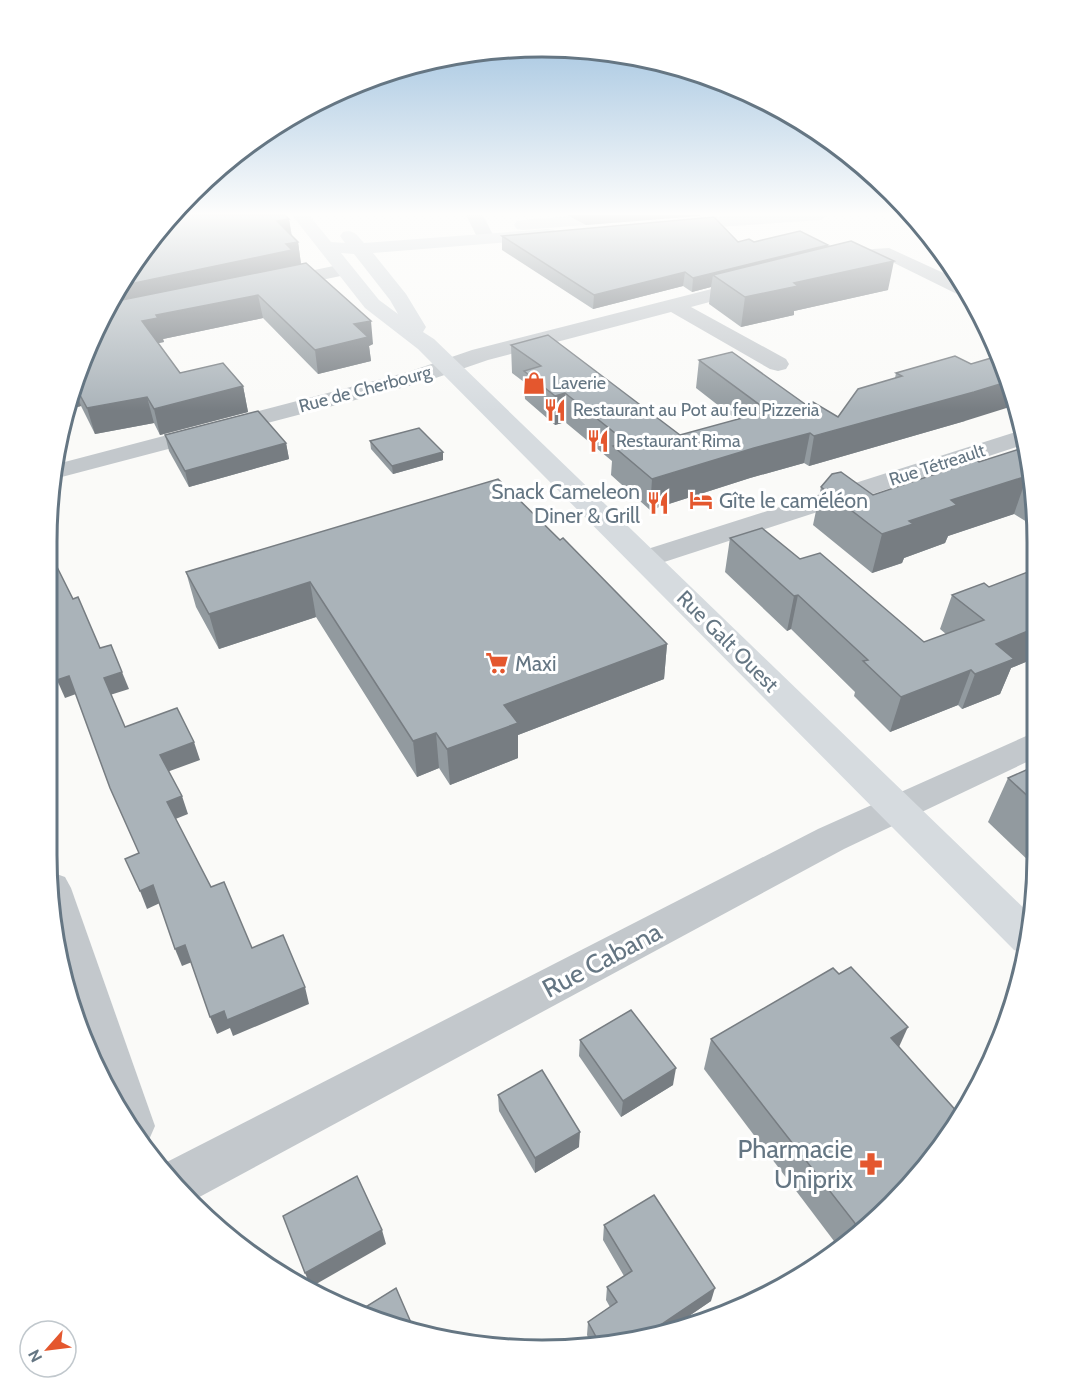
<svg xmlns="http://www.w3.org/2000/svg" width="1084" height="1397" viewBox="0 0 1084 1397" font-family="Cabin,sans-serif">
<rect width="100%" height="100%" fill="#fafaf8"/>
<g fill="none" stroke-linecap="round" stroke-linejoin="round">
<g fill="#c3c8cc" fill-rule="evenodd">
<polygon points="466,215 483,215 495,239 492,243 480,243"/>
<path d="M889,248L961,281L969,296L959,295L886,259C868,260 845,272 827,268L825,264L827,260L873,249Z"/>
<polygon points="343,264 350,266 352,270 350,274 274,290 267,288 264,284 267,280"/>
<polygon points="755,278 762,280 765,284 762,288 691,307 786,359 789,364 786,369 778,371 770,369 671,312 488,360 424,382 54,479 57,464 408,372 472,350"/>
<polygon points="1022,430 1026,444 655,565 645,568 635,565 631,559 635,553"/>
<polygon points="1033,733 1033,759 844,849 192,1201 190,1203 161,1165 818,829"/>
<polygon points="51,872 65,877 71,888 155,1126 148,1142 144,1144 113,1103 63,984 49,873"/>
</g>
<g fill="#d6dbdf" fill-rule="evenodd">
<path d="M292,215H309L331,242L345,243L340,236L343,232C354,229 357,235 364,243L548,229L554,230L557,234L554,238L548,239L373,253L406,294L426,327L423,332L434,339L1033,917L1024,954L1014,950L418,349L365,308ZM341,253L354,254L390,300L398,314L379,300Z"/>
<polygon points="582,215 657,215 649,220 523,230 517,229 514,225 517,221 523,220"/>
<polygon points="743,215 829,215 821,220 674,230 668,229 665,225 668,221 674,220"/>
</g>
</g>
<g fill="#929a9f">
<polygon points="567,215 700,215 700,216 586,225"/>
<polygon points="289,219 292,236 298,242 301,264 373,344 369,346 371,361 318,374 263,318 163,339 164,342 158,343 180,373 243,386 248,412 160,435 154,423 95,434 81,406 70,409 68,406 73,383"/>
<polygon points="502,236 738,242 828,245 828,246 888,290 794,311 794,315 741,327 709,304 711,287 692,292 683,286 593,309 502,250"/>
<polygon points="511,345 680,435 737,420 696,388 699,360 838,417 895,378 896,373 955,356 965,421 809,466 804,463 750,478 650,510 611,475 612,461 565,422 555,425 525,399 524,382 512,373"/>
<polygon points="165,435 286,443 289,459 189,487 169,451"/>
<polygon points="370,441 443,452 443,460 393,474 371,449"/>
<polygon points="1026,447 1033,478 1033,520 1027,522 1014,514 948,536 945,543 904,558 902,563 872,573 813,525 821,487 832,474 841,472 873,495 977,460 979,462"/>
<polygon points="730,538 800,559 924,642 946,634 940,629 952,595 989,587 1033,570 1033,659 1011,668 1000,694 962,709 958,705 890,732 854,696 855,692 791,629 787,631 725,572"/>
<polygon points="560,540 667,644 664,679 518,735 518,758 450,785 439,768 417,777 316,617 219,649 196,607 186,572"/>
<polygon points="1033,767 1033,863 1032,864 988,822 1008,778"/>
<polygon points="711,1039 899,1047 959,1114 955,1122 893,1205 840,1249 704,1069"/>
<polygon points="580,1040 673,1085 621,1117 579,1056"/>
<polygon points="498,1095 579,1147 535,1173 499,1111"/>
<polygon points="604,1225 711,1301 667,1331 592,1346 587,1335 588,1322 610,1307 606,1300 607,1287 624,1276 603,1240"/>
</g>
<g fill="#777d82">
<polygon points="289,219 292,240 277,221"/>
<polygon points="298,242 301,264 110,312 125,285 286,244"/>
<polygon points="828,245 826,259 713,275 711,287 692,292 693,278"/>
<polygon points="894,261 888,290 794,311 794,315 741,327 745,297 794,283"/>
<polygon points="685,272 683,286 593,309 594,295"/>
<polygon points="258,295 263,318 163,339 164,342 149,345 142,321 156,315"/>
<polygon points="371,321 373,344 369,346 371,361 318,374 315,350 354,324"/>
<polygon points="1010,381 1016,405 965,421 809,466 814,436"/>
<polygon points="73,382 81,406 70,409 69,404"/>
<polygon points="243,386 248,412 160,435 154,409"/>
<polygon points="565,393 565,422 555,425 555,396"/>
<polygon points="147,397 154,423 95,434 87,408"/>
<polygon points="810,433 804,463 750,478 650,510 652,479 754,448"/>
<polygon points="286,443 289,459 189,487 185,471"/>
<polygon points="443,452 443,460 393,474 392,466"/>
<polygon points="1027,476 1014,514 948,536 945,543 904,558 902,563 872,573 882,534 951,500"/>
<polygon points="1033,506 1033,520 1027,522"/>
<polygon points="48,539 55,556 51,558 47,549 47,540"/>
<polygon points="310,582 316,617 219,649 209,614"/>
<polygon points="798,595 791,629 787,631 794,596"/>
<polygon points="1033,629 1033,659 1011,668 1000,694 962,709 975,674 996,644"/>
<polygon points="667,644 664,679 518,735 518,758 450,785 447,749 504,705"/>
<polygon points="971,670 958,705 890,732 901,697"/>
<polygon points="122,672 129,689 110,695 104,678"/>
<polygon points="69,676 76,694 65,698 57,680"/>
<polygon points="436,733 439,768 417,777 413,741"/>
<polygon points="194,742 200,760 167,772 160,755"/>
<polygon points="182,796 188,814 173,820 167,802"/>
<polygon points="153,885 160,903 147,909 140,891"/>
<polygon points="185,945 192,962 182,966 175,949"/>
<polygon points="305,987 309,1004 233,1036 230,1028 217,1034 210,1017 224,1011"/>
<polygon points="908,1027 894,1058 891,1038"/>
<polygon points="676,1068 673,1085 621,1117 623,1101"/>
<polygon points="580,1132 579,1147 535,1173 535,1158"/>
<polygon points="382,1230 386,1244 311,1287 305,1273"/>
<polygon points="715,1288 711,1301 667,1331 644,1336"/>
</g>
<g fill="#aab3b9" stroke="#777d82" stroke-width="1.5">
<polygon points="176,215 285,215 289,219 277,221 298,242 286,244 292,250 125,285 149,240"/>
<polygon points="714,217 738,242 749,239 754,242 800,231 828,245 693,278 685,272 594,295 502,236"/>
<polygon points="851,241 894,261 794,283 798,286 745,297 713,275"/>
<polygon points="306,263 371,321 354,324 368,337 315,350 258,295 156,315 158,318 142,321 180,373 223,363 243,386 154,409 147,397 87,408 73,382 117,301"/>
<polygon points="548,335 680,435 768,411 699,360 732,352 805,404 813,402 838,417 858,389 902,376 896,373 955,356 971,364 998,356 1010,381 974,392 814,436 810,433 754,448 652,479 613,446 626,442 565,393 555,396 524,371 541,366 511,345"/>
<polygon points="258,411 286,443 185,471 165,435"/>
<polygon points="419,428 443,452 392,466 370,441"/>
<polygon points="1026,447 1033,479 1027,476 951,500 957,505 909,521 913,524 882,534 821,487 832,474 841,472 873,495 977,460 979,462"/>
<polygon points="498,479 560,540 563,538 667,644 504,705 518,723 447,749 436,733 413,741 310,582 209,614 186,572"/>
<polygon points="762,528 800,559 820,553 924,642 984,620 952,595 984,583 989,587 1033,570 1033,629 996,644 1014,659 975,674 971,670 901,697 863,661 868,660 798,595 794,596 730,538"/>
<polygon points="47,547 73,599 78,597 100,648 111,645 122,672 104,678 125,727 177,708 194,742 160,755 182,796 167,802 211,887 224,882 252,948 283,935 305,987 227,1020 224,1011 210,1017 185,945 175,949 153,885 140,891 125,859 139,853 110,788 69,676 57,680 47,654"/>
<polygon points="1033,767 1033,801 1008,778"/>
<polygon points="851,967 908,1027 891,1038 959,1114 953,1119 957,1124 954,1130 893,1205 861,1231 711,1039 833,968 839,974"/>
<polygon points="631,1010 676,1068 623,1101 580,1040"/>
<polygon points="542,1070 580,1132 535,1158 498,1095"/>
<polygon points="357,1176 382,1230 305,1273 283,1216"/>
<polygon points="654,1195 715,1288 644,1336 600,1344 588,1322 617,1302 607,1287 632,1271 604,1225"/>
<polygon points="396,1288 416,1334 359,1311"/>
</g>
<linearGradient id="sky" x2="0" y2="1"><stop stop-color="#96bcdc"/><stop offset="0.52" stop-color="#fdfdfc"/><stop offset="1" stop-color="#fdfdfc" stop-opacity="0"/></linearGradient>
<rect width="1084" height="411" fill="url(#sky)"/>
<defs>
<g id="shop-bare" transform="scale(1.8)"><path d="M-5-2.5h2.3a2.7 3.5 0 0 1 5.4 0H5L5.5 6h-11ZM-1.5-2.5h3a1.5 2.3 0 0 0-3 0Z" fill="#e4572e" stroke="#fff" stroke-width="2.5" paint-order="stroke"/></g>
<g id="restaurant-bare" transform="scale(1.8)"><path d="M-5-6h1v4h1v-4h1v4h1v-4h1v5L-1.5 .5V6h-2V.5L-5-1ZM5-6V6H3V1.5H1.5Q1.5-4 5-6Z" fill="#e4572e" stroke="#fff" stroke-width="2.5" paint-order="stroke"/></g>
<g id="hotel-bare" transform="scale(1.8)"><path d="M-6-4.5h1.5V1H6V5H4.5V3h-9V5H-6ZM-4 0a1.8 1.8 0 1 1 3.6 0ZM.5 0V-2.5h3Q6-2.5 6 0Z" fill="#e4572e" stroke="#fff" stroke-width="2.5" paint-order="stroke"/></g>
<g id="supermarket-bare" transform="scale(1.8)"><path d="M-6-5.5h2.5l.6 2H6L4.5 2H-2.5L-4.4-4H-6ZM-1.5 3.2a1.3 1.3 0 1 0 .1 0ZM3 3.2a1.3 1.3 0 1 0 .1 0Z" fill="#e4572e" stroke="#fff" stroke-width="2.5" paint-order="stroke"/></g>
<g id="pharmacy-bare" transform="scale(1.8)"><path d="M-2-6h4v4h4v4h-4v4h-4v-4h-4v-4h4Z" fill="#e4572e" stroke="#fff" stroke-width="2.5" paint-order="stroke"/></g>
</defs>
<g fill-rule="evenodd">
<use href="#shop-bare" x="534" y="383"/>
<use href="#restaurant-bare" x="555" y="410"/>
<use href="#restaurant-bare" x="598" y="441"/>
<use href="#hotel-bare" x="701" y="500"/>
<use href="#restaurant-bare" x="658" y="503"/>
<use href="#supermarket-bare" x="497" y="663"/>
<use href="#pharmacy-bare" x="871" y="1164"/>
</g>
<g text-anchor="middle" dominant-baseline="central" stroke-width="6" stroke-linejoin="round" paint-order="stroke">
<g font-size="18" fill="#657683" stroke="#fff" text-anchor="start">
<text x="552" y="383">Laverie</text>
<text x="573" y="410">Restaurant au Pot au feu Pizzeria</text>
<text x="616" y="441">Restaurant Rima</text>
</g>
<g font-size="18" fill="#657683" stroke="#fff">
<text transform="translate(365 389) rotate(-15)">Rue de Cherbourg</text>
<text transform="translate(937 465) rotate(-18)">Rue Tétreault</text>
</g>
<g font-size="21" fill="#657683" stroke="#fff" text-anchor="start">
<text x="640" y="491" text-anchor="end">Snack Cameleon<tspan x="640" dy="24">Diner &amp; Grill</tspan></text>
<text x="719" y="500">Gîte le caméléon</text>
<text x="515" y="663">Maxi</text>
</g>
<g font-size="21" fill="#657683" stroke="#fff">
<text transform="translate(728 641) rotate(45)">Rue Galt Ouest</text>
</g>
<g font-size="26" fill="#657683" stroke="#fff">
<text transform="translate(602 960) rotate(-28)">Rue Cabana</text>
</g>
<g font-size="26" fill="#657683" stroke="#fff" text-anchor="end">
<text x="853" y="1149">Pharmacie<tspan x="853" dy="30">Uniprix</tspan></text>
</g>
</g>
<path d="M0 0H1084V1397H0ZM542 57H542A485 485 0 0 1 1027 542V855A485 485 0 0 1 542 1340H542A485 485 0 0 1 57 855V542A485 485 0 0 1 542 57Z" fill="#fff" fill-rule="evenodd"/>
<path fill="none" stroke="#657683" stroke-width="3" d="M542 57H542A485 485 0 0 1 1027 542V855A485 485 0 0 1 542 1340H542A485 485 0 0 1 57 855V542A485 485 0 0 1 542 57Z"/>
<g transform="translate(48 1349) rotate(242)"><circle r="28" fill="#ffffff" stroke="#c1c8cd" stroke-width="1.5"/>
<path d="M0-4.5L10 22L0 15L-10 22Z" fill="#e4572e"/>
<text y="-9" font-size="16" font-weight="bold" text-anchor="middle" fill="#657683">N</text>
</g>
</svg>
